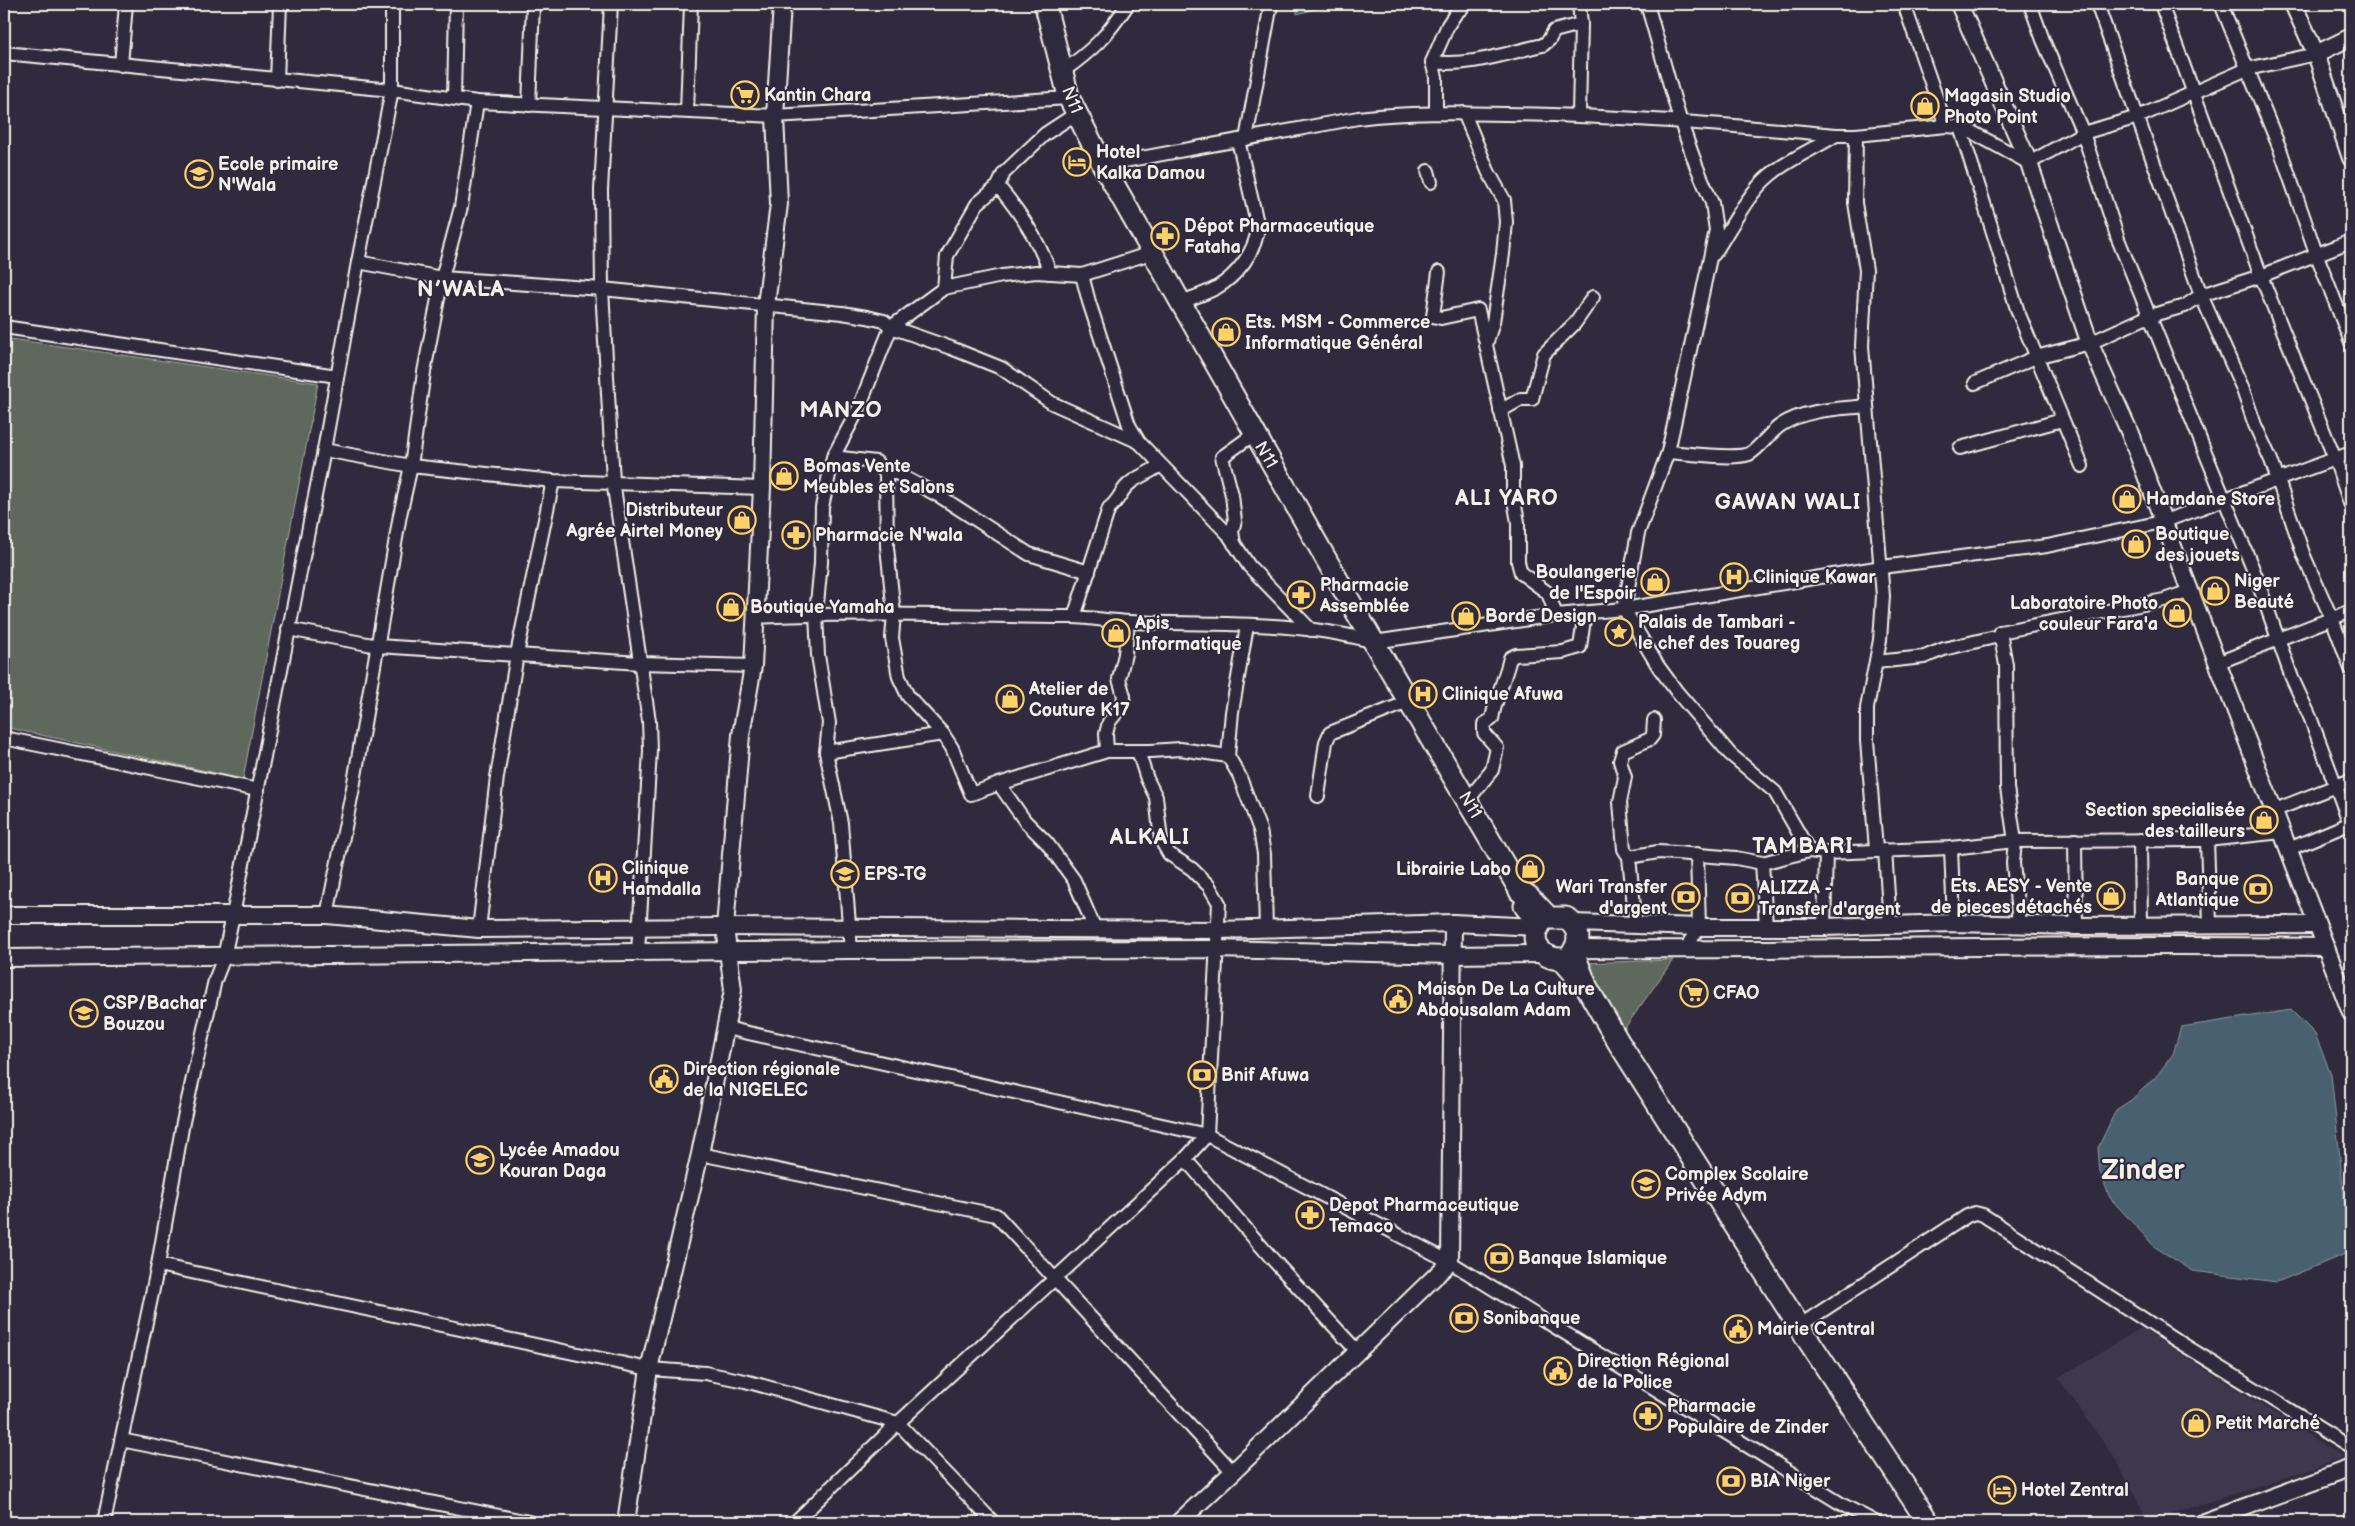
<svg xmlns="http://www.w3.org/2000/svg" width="2355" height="1526" viewBox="0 0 2355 1526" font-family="'Balsamiq Sans',sans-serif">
<rect width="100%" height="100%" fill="#2f2a3d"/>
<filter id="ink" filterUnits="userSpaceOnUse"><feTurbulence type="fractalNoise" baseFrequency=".02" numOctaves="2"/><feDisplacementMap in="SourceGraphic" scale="10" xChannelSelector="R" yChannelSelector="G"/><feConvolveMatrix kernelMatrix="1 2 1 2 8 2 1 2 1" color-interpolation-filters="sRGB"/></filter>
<g filter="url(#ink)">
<polygon fill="#3c384e" points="2141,1328 2344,1458 2148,1522 2118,1463 2058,1378"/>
<g fill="#5e685c" stroke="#a9aca2">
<polygon points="4,338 318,383 243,779 4,727"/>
<polygon points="1673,960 1622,1032 1582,963"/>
</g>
<g fill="#486171" stroke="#8d9ba1">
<polygon points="1297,4 1334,4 1297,14"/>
<polygon points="2291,1010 2315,1034 2331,1074 2350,1252 2277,1282 2193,1271 2155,1247 2110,1198 2100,1172 2098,1148 2116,1110 2131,1100 2155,1078 2173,1054 2181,1027"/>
</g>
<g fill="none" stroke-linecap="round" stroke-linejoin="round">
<g stroke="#f4f1e8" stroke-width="16">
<g id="minor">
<polyline points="611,4 601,190 602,289 613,481 649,721 650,751 638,952"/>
<polyline points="1647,4 1680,120 1696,165 1712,203 1716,230 1668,452 1638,533 1624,609 1658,666 1677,692 1730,754 1775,792 1809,851"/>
<polyline points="1904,4 1946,126"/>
<polyline points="2030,4 2043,40 2083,133 2118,239 2255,574 2292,678 2310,717 2350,824"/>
<polyline points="2097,4 2201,295 2242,387 2255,425 2271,460 2304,556 2334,624 2351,669"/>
<polyline points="2161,4 2261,276 2335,459 2351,506"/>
<polyline points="2221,4 2280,149 2316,253 2351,342"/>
<polyline points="4,53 392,90 477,102 775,116 1069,98"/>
<path d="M1432,62C1470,67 1506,53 1543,45L1549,40L1554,31L1581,24"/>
<polyline points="121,65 126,4"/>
<path d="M1062,72C1094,49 1106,37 1128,4"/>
<polyline points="277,80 280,4"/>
<polyline points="454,98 456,4"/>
<polyline points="529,105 533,4"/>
<polyline points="687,111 691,4"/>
<polyline points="1436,113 1436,77 1432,62 1448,25 1456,13 1462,8 1463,4"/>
<polyline points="1464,113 1488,171 1504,200 1506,222 1503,254 1493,322 1486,345 1513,466 1513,495 1518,522 1518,562 1521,573 1548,593 1556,615"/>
<polyline points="1579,114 1581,24 1579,4"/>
<polyline points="1960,127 2018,312 2082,466"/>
<polyline points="1856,135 1855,203 1866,270 1862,346 1883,596 1880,640 1867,708 1867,741 1876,849"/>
<polyline points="1246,139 1271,4"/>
<path d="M1103,165L1358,118C1407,112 1457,113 1506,114C1617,115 1726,125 1836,135H1856L1946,126L1960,127L1968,130L2029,163L2083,133L2138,117L2247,69L2316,54"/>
<polyline points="1428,171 1431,182"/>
<path d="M998,186C1020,212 1039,240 1050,273"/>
<path d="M1714,254C1730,230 1747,194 1770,175C1789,159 1814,149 1836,135"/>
<polyline points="358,262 442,278 602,289 842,313 867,317 884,321 891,327 951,348 1001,368 1052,403 1139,442 1228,534 1249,566 1311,630"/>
<polyline points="1439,272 1433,316 1441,318 1478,310 1485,340"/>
<polyline points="1082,275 1089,302 1129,425 1139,442"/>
<polyline points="944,288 947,256 977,204 998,186 1004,173 1045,134 1077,113"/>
<path d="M1179,303C1191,298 1205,294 1216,288C1237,276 1256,251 1258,227L1238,140"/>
<polyline points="4,327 337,376"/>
<polyline points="1975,383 2036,357 2090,343 2149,316 2185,306 2201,295 2261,276 2351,241"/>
<polyline points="1500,411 1521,399 1532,399 1544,354 1575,323 1593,297"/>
<polyline points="1960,448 2062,420"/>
<polyline points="324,450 411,466 553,481 762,488"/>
<path d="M1668,452C1686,453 1734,460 1749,454C1759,449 1770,432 1781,425C1805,409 1839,409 1867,406"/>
<polyline points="833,457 876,462 886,473 887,547 894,614 892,638 899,677 908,696 943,734 952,748 971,794 999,784 1025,821 1047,843 1074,880 1095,929"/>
<polyline points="886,473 896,473 941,497 1029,554 1089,572"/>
<polyline points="1234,544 1232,531 1235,521 1232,495 1222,457 1254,434"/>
<path d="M755,617C861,612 967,616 1073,617C1092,618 1111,621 1130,622C1211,625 1296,620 1374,642L1556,615L1624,609L1882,567L2047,546L2162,522L2351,453"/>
<path d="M1074,617L1109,508C1119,501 1121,490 1129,484C1138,476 1150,473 1160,465"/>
<polyline points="1247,626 1232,712 1228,756 1239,775 1260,830 1264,854 1266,929"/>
<polyline points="288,629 378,646 640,663 753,666"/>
<polyline points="2000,632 2006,665 2007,788 2015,841 2013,863 2019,924"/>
<polyline points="1876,662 1924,657 1944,649 1999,636 2000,632 2164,600 2190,591"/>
<polyline points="2217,663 2351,611"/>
<polyline points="4,738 258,790"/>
<polyline points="1107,751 1151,751 1180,749 1228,756"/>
<polyline points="826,752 943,734"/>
<polyline points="999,784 1107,751 1106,734 1109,722 1122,706 1124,696 1119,679 1125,654 1128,622"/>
<polyline points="1318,796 1326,742 1330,733 1408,702"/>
<path d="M1468,800L1492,770L1497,748L1484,733V724L1492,719C1495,699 1505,679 1510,658L1516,655L1563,652L1580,647L1585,613"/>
<polyline points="2275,810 2351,780"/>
<polyline points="2075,840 2076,926"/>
<polyline points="2140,840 2141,924"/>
<polyline points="2207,840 2210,924"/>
<polyline points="1951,848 1954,923"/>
<polyline points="2289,849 2351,823"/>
<polyline points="1885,850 1890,925"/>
<polyline points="1629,857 1658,852 1676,853 1736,858 1762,863 1809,851 1826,853 1951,848 2015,841 2207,840 2282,832"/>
<polyline points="1762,863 1766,926"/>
<polyline points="327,915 353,788 400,515 411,466 424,372 442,278 461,207 477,102"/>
<polyline points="1636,926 1629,857 1624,849 1620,802 1625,777 1620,761 1623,751 1650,739 1653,735 1654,720"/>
<polyline points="1824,927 1826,853"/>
<polyline points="479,929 497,777 517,654 553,481"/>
<polyline points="851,950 841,823 826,752 829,723 818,655 816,614 821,563 822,507 833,457 858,410 891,327 944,288 1002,276 1036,272 1082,275 1151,253"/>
<polyline points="1685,950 1699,927 1697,854"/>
<polyline points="726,1028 1207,1135 1450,1262 1843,1505 1875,1522"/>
<polyline points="700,1154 996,1215 1233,1472"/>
<polyline points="1185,1159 1275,1262 1357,1351"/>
<polyline points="158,1265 649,1369 705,1373 745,1381 898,1423 993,1522"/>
<polyline points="1799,1326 1967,1216 1975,1213 1983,1215 2176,1340 2351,1448"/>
<polyline points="121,1440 529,1522"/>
<polyline points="104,1522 158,1265 183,1122 215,980 224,957 233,915 324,450 358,262 392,90 392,4"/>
<polyline points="795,1522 898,1423 1185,1159 1207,1135 1219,903 1209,886 1192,869 1169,854 1161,840 1156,797 1147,779 1138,751"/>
</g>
</g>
<g stroke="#f4f1e8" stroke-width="20">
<g id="tertiary">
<polyline points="1959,4 2029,163 2090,344 2129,431 2351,1013"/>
<polyline points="2293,4 2316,54 2351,158"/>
<polyline points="2316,54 2351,37"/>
<polyline points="4,915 327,915 479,929 725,927 1218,930 1453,923 1538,927"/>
<polyline points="1573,923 1699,927 1824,927 1954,923 2076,926 2317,925"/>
<path d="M1575,949C1825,951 2075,943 2325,947"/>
<polyline points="4,958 851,950 1215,949 1451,955 1542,954"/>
<polyline points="626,1522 649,1369 700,1154 733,990 725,927 741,735 753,666 762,488 766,305 779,204 775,116 782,4"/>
<polyline points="1179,1522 1233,1472 1450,1262 1453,923"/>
<polyline points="2204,1522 2351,1468"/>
</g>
</g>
<g stroke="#f4f1e8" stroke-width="24">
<polyline id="primary" points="1045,4 1069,98 1103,165 1352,605 1520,891"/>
</g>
<g stroke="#f4f1e8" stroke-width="25">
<g id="trunk">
<path d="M1520,891L1529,897L1549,918H1566C1578,927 1582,939 1573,952L1587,988L1619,1043L1799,1326L1928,1522"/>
<path d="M1525,906L1540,924C1527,943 1542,959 1562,959L1579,979"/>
</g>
</g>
<use href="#minor" stroke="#2f2a3d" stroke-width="12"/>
<use href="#tertiary" stroke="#2f2a3d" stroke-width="16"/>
<use href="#primary" stroke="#2f2a3d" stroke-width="20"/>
<use href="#trunk" stroke="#2f2a3d" stroke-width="21"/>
</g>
</g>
<defs>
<g id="supermarket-ring" transform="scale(1.4375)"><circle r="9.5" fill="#2f2a3d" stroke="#ffd166" stroke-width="1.5"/><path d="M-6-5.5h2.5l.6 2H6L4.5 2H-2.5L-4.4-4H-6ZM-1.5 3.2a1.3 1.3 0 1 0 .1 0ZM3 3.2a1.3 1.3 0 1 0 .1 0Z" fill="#ffd166"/></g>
<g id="shop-ring" transform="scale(1.4375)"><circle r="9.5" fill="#2f2a3d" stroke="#ffd166" stroke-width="1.5"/><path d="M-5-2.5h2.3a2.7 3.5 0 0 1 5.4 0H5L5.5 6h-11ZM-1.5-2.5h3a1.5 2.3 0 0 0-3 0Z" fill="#ffd166"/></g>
<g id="hotel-ring" transform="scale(1.4375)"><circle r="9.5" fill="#2f2a3d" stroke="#ffd166" stroke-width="1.5"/><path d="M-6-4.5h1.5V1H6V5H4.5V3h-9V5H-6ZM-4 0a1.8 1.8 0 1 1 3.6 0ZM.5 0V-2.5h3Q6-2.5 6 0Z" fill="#ffd166"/></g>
<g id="school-ring" transform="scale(1.4375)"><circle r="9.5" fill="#2f2a3d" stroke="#ffd166" stroke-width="1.5"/><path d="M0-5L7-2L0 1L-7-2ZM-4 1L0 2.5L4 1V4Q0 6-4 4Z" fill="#ffd166"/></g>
<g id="pharmacy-ring" transform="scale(1.4375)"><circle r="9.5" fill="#2f2a3d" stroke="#ffd166" stroke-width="1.5"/><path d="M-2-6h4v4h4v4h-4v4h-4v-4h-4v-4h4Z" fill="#ffd166"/></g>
<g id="hospital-ring" transform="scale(1.4375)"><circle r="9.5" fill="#2f2a3d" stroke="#ffd166" stroke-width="1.5"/><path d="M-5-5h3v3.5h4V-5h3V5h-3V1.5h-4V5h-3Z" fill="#ffd166"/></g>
<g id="sight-ring" transform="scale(1.4375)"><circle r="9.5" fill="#2f2a3d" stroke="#ffd166" stroke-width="1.5"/><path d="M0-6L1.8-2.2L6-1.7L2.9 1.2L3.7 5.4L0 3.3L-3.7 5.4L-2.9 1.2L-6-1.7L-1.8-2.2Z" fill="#ffd166"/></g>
<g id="bank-ring" transform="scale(1.4375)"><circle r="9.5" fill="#2f2a3d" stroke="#ffd166" stroke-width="1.5"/><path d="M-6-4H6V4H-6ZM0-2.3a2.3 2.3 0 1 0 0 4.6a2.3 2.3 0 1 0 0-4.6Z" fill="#ffd166"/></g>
<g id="civic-ring" transform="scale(1.4375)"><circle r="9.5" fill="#2f2a3d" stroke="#ffd166" stroke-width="1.5"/><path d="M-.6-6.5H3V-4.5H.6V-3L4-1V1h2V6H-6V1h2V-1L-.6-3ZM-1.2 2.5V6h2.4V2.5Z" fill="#ffd166"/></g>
<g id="university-ring" transform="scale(1.4375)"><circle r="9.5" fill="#2f2a3d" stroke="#ffd166" stroke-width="1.5"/><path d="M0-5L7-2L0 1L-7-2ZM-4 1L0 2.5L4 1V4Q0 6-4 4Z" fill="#ffd166"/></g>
</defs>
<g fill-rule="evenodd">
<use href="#supermarket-ring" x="745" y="95"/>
<use href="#shop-ring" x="1925" y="106"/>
<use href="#hotel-ring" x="1077" y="162"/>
<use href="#school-ring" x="199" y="174"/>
<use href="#pharmacy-ring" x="1165" y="236"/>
<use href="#shop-ring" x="1226" y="332"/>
<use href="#shop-ring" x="784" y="476"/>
<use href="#shop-ring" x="2127" y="499"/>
<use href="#shop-ring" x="742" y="520"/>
<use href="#pharmacy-ring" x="796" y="535"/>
<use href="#shop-ring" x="2136" y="544"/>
<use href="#hospital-ring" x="1734" y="577"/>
<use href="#shop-ring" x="1655" y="582"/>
<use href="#shop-ring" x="2215" y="591"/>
<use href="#pharmacy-ring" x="1301" y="595"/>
<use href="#shop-ring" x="731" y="607"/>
<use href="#shop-ring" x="2177" y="613"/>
<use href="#shop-ring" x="1466" y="616"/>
<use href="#sight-ring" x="1619" y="632"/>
<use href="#shop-ring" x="1116" y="633"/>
<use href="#hospital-ring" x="1423" y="694"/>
<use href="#shop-ring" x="1010" y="699"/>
<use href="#shop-ring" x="2264" y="820"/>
<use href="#shop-ring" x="1530" y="869"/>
<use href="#school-ring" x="845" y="874"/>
<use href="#hospital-ring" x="603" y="878"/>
<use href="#bank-ring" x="2258" y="889"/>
<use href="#shop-ring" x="2111" y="896"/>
<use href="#bank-ring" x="1686" y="897"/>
<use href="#bank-ring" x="1740" y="898"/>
<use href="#supermarket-ring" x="1694" y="993"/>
<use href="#civic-ring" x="1398" y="999"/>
<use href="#school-ring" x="84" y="1013"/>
<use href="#bank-ring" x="1202" y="1075"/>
<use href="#civic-ring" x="664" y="1079"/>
<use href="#university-ring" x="480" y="1160"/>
<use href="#school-ring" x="1646" y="1184"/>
<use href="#pharmacy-ring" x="1310" y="1215"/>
<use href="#bank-ring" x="1499" y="1258"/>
<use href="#bank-ring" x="1464" y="1318"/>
<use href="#civic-ring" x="1738" y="1329"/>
<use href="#civic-ring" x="1558" y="1371"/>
<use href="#pharmacy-ring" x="1648" y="1416"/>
<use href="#shop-ring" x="2196" y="1423"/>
<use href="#bank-ring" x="1731" y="1481"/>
<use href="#hotel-ring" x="2002" y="1490"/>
</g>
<g text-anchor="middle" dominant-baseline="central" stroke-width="4" stroke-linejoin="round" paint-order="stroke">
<g font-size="18" font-weight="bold" fill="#f4f1e8" stroke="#2f2a3d" text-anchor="start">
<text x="764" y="95">Kantin Chara</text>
<text x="1944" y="96">Magasin Studio<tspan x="1944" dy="21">Photo Point</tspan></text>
<text x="1096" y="152">Hotel<tspan x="1096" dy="21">Kalka Damou</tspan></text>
<text x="218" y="164">Ecole primaire<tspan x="218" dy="21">N'Wala</tspan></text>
<text x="1184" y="226">Dépot Pharmaceutique<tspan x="1184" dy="21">Fataha</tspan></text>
<text x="1245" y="322">Ets. MSM - Commerce<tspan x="1245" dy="21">Informatique Général</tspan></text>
<text x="803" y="466">Bomas Vente<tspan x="803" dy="21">Meubles et Salons</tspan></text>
<text x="2146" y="499">Hamdane Store</text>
<text x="723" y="510" text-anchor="end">Distributeur<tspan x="723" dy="21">Agrée Airtel Money</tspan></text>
<text x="2155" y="534">Boutique<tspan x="2155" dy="21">des jouets</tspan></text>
<text x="815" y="535">Pharmacie N'wala</text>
<text x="1636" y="572" text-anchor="end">Boulangerie<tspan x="1636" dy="21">de l'Espoir</tspan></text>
<text x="1753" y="577">Clinique Kawar</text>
<text x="2234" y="581">Niger<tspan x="2234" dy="21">Beauté</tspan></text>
<text x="1320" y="585">Pharmacie<tspan x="1320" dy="21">Assemblée</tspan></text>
<text x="2158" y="603" text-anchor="end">Laboratoire Photo<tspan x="2158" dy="21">couleur Fara'a</tspan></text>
<text x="750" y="607">Boutique Yamaha</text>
<text x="1485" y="616">Borde Design</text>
<text x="1638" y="622">Palais de Tambari -<tspan x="1638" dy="21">le chef des Touareg</tspan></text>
<text x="1135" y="623">Apis<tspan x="1135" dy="21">Informatique</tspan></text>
<text x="1029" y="689">Atelier de<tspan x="1029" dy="21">Couture K17</tspan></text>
<text x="1442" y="694">Clinique Afuwa</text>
<text x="2245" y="810" text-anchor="end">Section specialisée<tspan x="2245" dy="21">des tailleurs</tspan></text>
<text x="622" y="868">Clinique<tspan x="622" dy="21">Hamdalla</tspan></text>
<text x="1511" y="869" text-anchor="end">Librairie Labo</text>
<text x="864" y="874">EPS-TG</text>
<text x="2239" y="879" text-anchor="end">Banque<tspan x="2239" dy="21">Atlantique</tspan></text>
<text x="2092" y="886" text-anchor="end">Ets. AESY - Vente<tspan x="2092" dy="21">de pieces détachés</tspan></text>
<text x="1667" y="887" text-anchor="end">Wari Transfer<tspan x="1667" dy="21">d'argent</tspan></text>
<text x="1759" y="888">ALIZZA -<tspan x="1759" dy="21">Transfer d'argent</tspan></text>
<text x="1417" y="989">Maison De La Culture<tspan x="1417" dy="21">Abdousalam Adam</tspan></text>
<text x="1713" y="993">CFAO</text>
<text x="103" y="1003">CSP/Bachar<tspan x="103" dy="21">Bouzou</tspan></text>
<text x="683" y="1069">Direction régionale<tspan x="683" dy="21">de la NIGELEC</tspan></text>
<text x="1221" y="1075">Bnif Afuwa</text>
<text x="499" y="1150">Lycée Amadou<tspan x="499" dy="21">Kouran Daga</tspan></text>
<text x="1665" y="1174">Complex Scolaire<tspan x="1665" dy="21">Privée Adym</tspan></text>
<text x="1329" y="1205">Depot Pharmaceutique<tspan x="1329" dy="21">Temaco</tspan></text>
<text x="1518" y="1258">Banque Islamique</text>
<text x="1483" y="1318">Sonibanque</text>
<text x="1757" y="1329">Mairie Central</text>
<text x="1577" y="1361">Direction Régional<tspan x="1577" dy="21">de la Police</tspan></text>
<text x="1667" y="1406">Pharmacie<tspan x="1667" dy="21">Populaire de Zinder</tspan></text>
<text x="2215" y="1423">Petit Marché</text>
<text x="1750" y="1481">BIA Niger</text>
<text x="2021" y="1490">Hotel Zentral</text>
</g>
<g font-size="18" fill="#f4f1e8" stroke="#2f2a3d">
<text transform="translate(1072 100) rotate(68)">N11</text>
<text transform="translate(1266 455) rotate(60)">N11</text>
<text transform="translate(1470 805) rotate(59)">N11</text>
</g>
<g font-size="22" font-weight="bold" letter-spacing="1" fill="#f4f1e8" stroke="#2f2a3d">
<text x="461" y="289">N’WALA</text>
<text x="841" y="410">MANZO</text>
<text x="1507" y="498">ALI YARO</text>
<text x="1788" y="502">GAWAN WALI</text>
<text x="1150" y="837">ALKALI</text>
<text x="1803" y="846">TAMBARI</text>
</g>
<g font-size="28" font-weight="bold" fill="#f4f1e8" stroke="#2f2a3d">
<text x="2143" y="1170">Zinder</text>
</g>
</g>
<rect width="2355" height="1526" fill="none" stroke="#2f2a3d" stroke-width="20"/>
<rect x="10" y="10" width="2335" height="1506" fill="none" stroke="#f4f1e8" stroke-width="2" filter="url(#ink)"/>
</svg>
